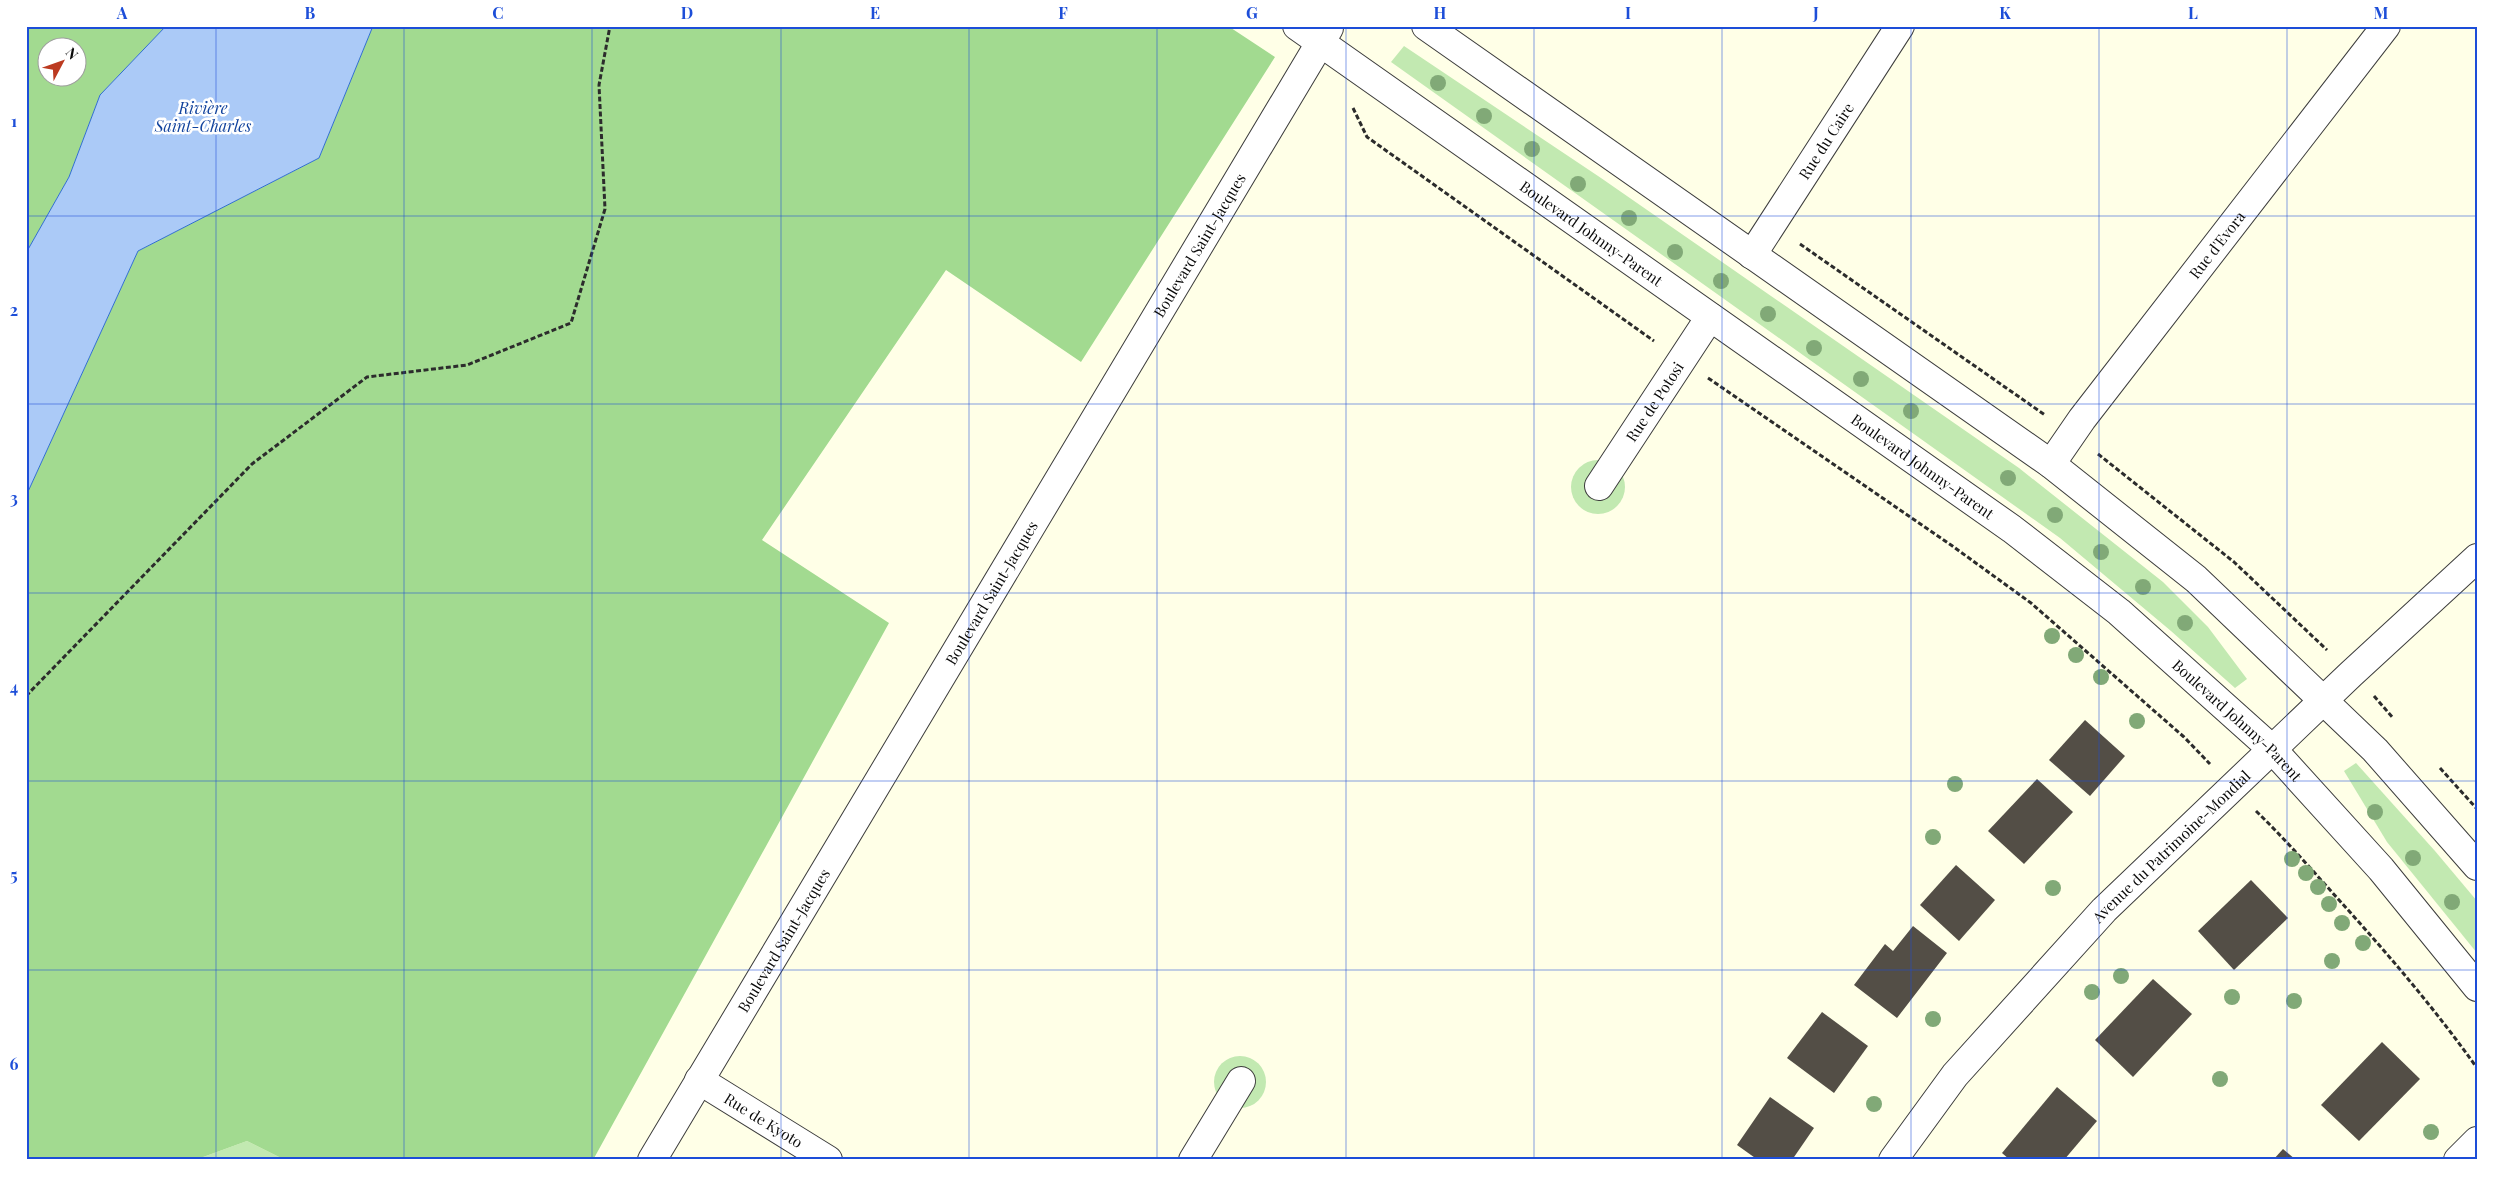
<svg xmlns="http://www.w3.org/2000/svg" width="2503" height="1186" viewBox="0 0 2503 1186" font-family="'Playfair Display',serif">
<rect width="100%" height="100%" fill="#ffffe7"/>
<g fill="#c2e9b1">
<polygon points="1404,46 1601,178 2019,468 2163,582 2208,627 2247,679 2235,688 2171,631 2060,538 1391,62"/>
<circle cx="1598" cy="487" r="27"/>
<polygon points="2356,763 2435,851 2477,901 2477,953 2387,842 2344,771"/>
<circle cx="1240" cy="1082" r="26"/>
<polygon points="247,1141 285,1160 195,1160"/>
</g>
<g fill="#a2da90" fill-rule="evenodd">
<path d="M26,26H166L100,95L69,177L26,253ZM48,48H78V78H48Z"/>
<polygon points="373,26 1228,26 1275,57 1081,362 946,270 762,540 889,623 593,1160 285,1160 247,1141 195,1160 26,1160 26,496 138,251 319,158"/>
</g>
<polygon fill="#abcaf7" stroke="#306ed0" points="166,26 373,26 319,158 138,251 26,496 26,253 69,177 100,95"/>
<g fill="#534e46">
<polygon points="2085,720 2125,756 2090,796 2049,760"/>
<polygon points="2037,779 2073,812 2024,864 1988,831"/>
<polygon points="1956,865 1995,900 1959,941 1920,905"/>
<polygon points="2251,880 2288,918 2234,970 2198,931"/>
<polygon points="1913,926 1947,953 1897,1018 1854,985 1885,944 1893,951"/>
<polygon points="2153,979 2192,1014 2133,1077 2095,1040"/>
<polygon points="1822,1012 1868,1046 1834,1093 1787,1058"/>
<polygon points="2382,1042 2420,1079 2359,1141 2321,1105"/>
<polygon points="2057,1087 2097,1121 2064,1160 2010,1160 2002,1153"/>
<polygon points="1770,1097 1814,1128 1792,1160 1758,1160 1737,1145"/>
<polygon points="2283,1149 2296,1160 2273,1160"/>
</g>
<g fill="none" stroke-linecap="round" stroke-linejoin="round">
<g stroke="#3d3d3d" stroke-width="30">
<g id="minor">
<path id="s1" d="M1297,26L2012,529L2119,612L2273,750L2381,869L2477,987"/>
<polyline points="1426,26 2051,464 2196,579 2375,750 2477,866"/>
<path id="s2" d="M1752,255L1900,26"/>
<path id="s3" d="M2051,464L2082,419L2386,26"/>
<path id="s4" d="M1599,486L1710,317"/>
<path id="s5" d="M699,1080L828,1160"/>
<path id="s6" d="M652,1160L1329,28"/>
<polyline points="1193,1160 1241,1081"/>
<path id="s7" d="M1893,1160L1955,1075L2104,910L2351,674L2477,558"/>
<polyline points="2458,1160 2477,1141"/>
</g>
</g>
<g stroke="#2c2c2c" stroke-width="3" stroke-dasharray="5 2.5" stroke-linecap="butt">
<polyline points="1353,108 1367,137 1654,341"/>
<polyline points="1800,244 2045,415"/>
<polyline points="1708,378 1951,545 2031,603 2184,737 2210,764"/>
<polyline points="2098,454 2234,562 2327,650"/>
<polyline points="26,696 252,464 367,377 467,365 571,323 605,209 599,85 610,26"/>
<polyline points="2374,696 2393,718"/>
<polyline points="2440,768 2477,809"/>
<path d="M2256,811C2285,839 2312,870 2339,900C2388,954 2435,1009 2477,1068"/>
</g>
<use href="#minor" stroke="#fff" stroke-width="28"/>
</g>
<g fill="#81a977">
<circle cx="1438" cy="83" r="8"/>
<circle cx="1484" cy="116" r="8"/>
<circle cx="1532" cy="149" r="8"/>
<circle cx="1578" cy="184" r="8"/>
<circle cx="1629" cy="218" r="8"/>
<circle cx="1675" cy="252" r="8"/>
<circle cx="1721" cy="281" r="8"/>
<circle cx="1768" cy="314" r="8"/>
<circle cx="1814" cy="348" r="8"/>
<circle cx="1861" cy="379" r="8"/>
<circle cx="1911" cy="411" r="8"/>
<circle cx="2008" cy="478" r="8"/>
<circle cx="2055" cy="515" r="8"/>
<circle cx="2101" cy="552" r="8"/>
<circle cx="2143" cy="587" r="8"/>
<circle cx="2185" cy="623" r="8"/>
<circle cx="2052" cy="636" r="8"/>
<circle cx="2076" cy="655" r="8"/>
<circle cx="2101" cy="677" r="8"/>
<circle cx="2137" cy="721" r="8"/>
<circle cx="1955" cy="784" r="8"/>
<circle cx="2375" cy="812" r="8"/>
<circle cx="1933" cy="837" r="8"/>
<circle cx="2413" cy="858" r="8"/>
<circle cx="2292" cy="859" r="8"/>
<circle cx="2306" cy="873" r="8"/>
<circle cx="2318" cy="887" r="8"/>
<circle cx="2053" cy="888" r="8"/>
<circle cx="2452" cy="902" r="8"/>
<circle cx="2329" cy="904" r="8"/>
<circle cx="2342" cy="923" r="8"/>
<circle cx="2363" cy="943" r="8"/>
<circle cx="2332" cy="961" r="8"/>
<circle cx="2121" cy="976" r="8"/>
<circle cx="2092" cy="992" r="8"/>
<circle cx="2232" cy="997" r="8"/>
<circle cx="2294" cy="1001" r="8"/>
<circle cx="1933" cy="1019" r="8"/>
<circle cx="2220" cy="1079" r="8"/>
<circle cx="1874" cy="1104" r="8"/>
<circle cx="2431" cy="1132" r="8"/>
</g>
<path fill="none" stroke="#1d4ed8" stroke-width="1" stroke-opacity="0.55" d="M216,26V1160M404,26V1160M592,26V1160M781,26V1160M969,26V1160M1157,26V1160M1346,26V1160M1534,26V1160M1722,26V1160M1911,26V1160M2099,26V1160M2287,26V1160M26,216H2477M26,404H2477M26,593H2477M26,781H2477M26,970H2477"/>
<g text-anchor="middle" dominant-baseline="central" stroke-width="5" stroke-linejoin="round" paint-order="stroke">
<g font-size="15" fill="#0a0a0a" stroke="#fff">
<text stroke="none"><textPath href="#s2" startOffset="136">Rue du Caire</textPath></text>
<text stroke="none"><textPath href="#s1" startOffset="360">Boulevard Johnny-Parent</textPath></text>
<text stroke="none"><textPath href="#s3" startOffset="275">Rue d'Evora</textPath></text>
<text stroke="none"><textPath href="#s6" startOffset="1066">Boulevard Saint-Jacques</textPath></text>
<text stroke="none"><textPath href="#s4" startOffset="101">Rue de Potosi</textPath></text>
<text stroke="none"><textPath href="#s1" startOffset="765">Boulevard Johnny-Parent</textPath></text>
<text stroke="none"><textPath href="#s6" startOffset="661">Boulevard Saint-Jacques</textPath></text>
<text stroke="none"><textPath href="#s1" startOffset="1170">Boulevard Johnny-Parent</textPath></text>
<text stroke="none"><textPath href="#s7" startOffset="420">Avenue du Patrimoine-Mondial</textPath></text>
<text stroke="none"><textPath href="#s6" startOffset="256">Boulevard Saint-Jacques</textPath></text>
<text stroke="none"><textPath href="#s5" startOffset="76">Rue de Kyoto</textPath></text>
</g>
<g font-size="16" font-style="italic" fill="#12439d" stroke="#fff">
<text x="203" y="107">Rivière<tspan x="203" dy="18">Saint-Charles</tspan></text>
</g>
</g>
<rect width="2503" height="1186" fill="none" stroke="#ffffff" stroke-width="55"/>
<g transform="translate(62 62) rotate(49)"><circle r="24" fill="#ffffff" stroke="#9d9d9d"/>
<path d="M0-4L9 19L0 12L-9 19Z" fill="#bc3a20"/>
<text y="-8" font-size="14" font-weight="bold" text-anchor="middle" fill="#0a0a0a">N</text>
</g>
<rect x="28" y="28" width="2448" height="1130" fill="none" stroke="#1d4ed8" stroke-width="2"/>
<g font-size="16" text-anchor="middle" font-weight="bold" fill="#1d4ed8">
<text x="122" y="19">A</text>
<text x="310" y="19">B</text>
<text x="498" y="19">C</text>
<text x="687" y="19">D</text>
<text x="875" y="19">E</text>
<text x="1063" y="19">F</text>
<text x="1252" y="19">G</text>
<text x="1440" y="19">H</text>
<text x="1628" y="19">I</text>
<text x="1816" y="19">J</text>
<text x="2005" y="19">K</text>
<text x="2193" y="19">L</text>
<text x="2381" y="19">M</text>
<text x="14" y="127">1</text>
<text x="14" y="316">2</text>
<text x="14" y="504">3</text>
<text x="14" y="693">4</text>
<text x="14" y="881">5</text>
<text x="14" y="1070">6</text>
</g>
</svg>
